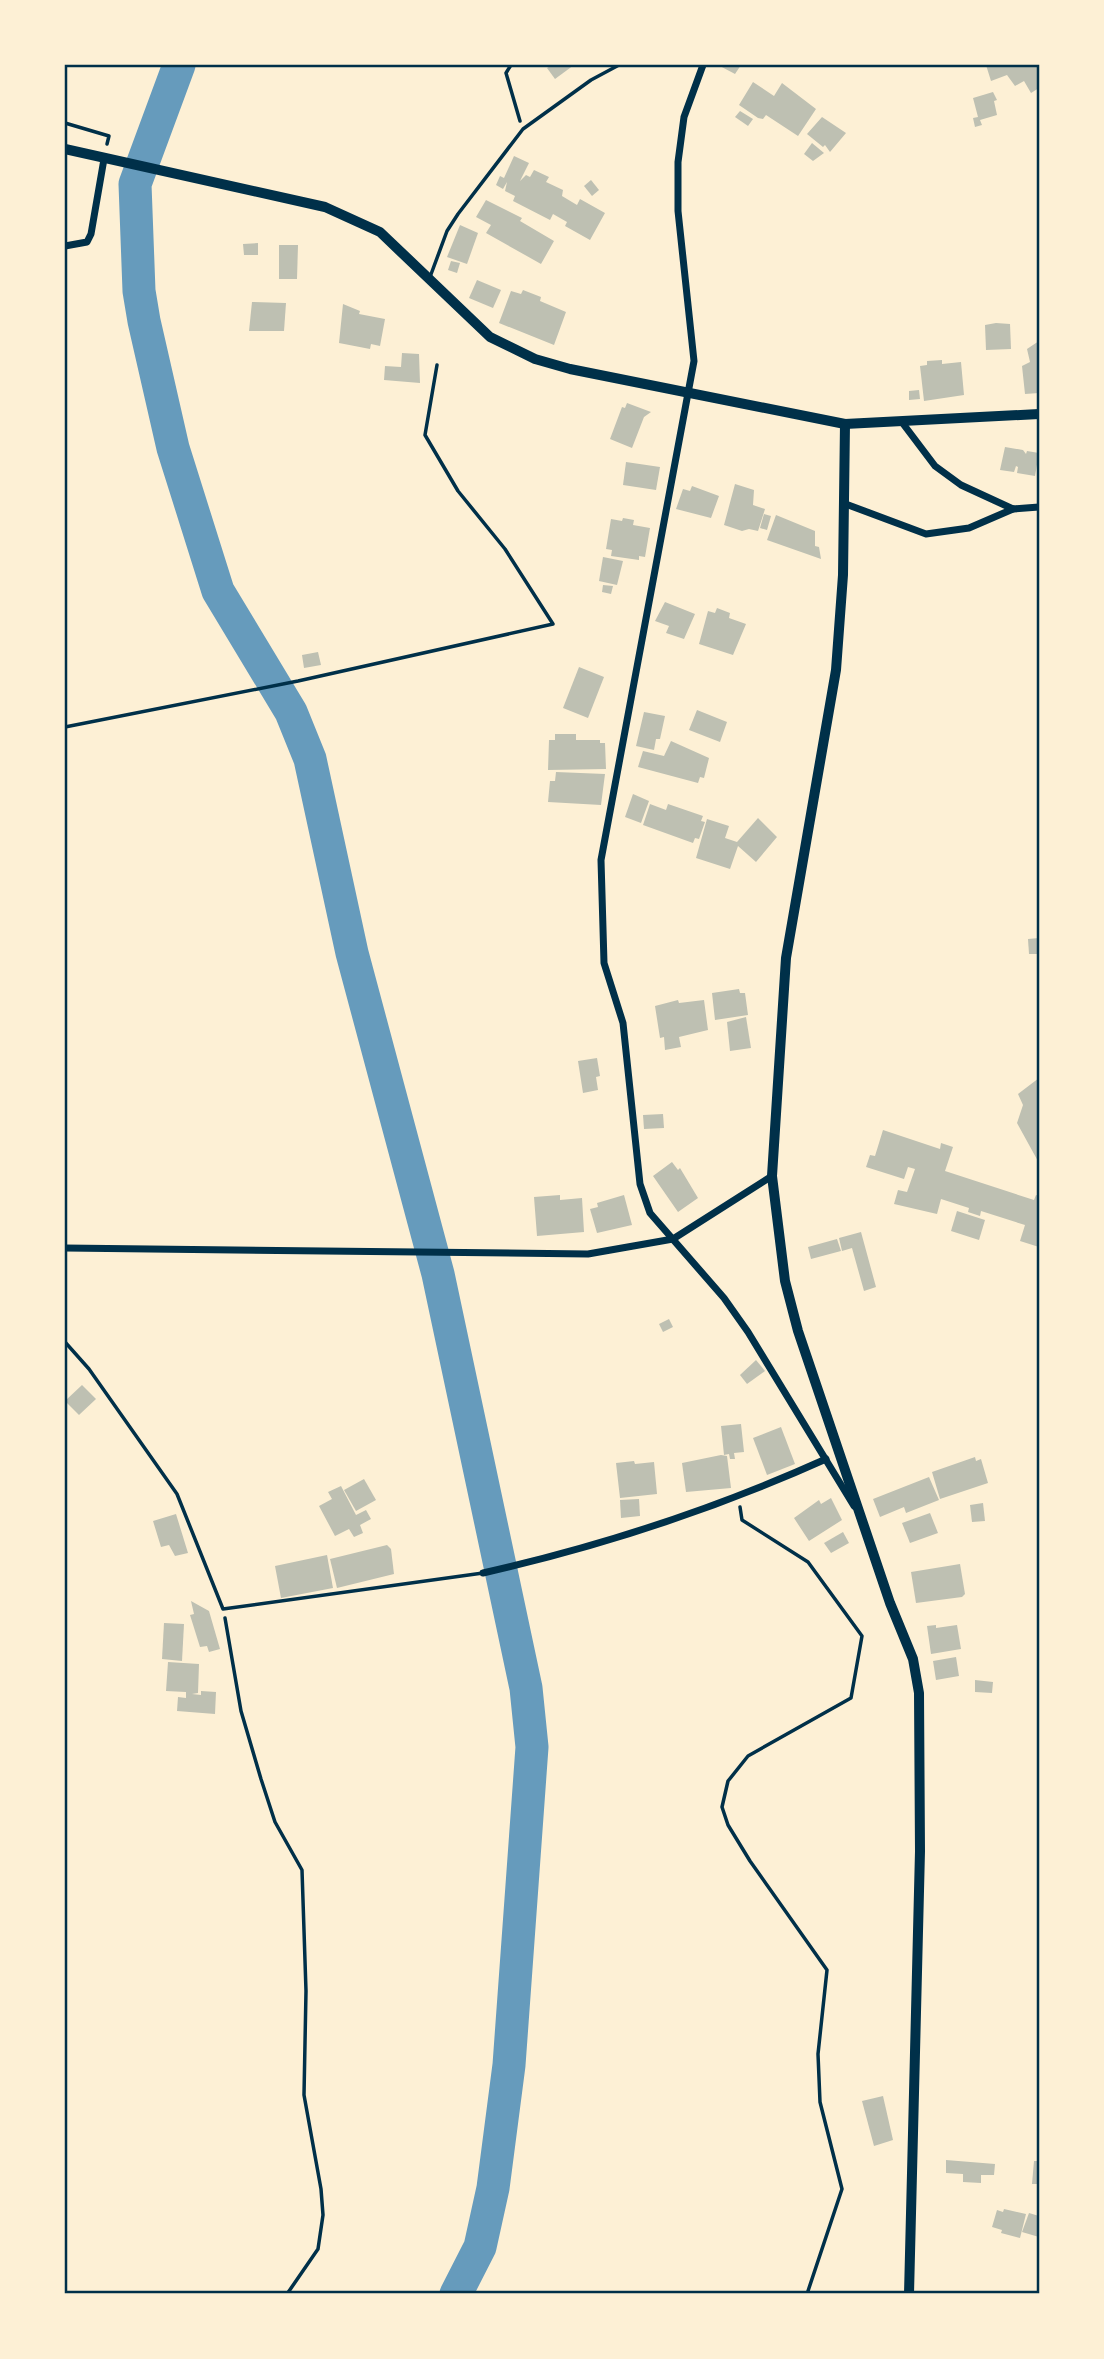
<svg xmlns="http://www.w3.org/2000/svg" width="1104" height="2359" viewBox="0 0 1104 2359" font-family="'Golos Text',sans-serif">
<rect width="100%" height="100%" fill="#fdf0d5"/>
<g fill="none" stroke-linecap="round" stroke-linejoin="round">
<polyline stroke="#669bbc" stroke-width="33" points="179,65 135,184 139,291 144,321 173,448 218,591 291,712 310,759 352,953 438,1274 526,1688 532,1747 509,2065 493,2188 480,2247 456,2294"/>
</g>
<g fill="#bec0b2">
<polygon points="552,65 574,65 555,79 547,68"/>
<polygon points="718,65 741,65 735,74"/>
<polygon points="986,65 1039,65 1039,88 1031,93 1024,81 1015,86 1007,75 991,81"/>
<polygon points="753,82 774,96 782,83 816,109 798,136 766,115 763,119 758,118 739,105"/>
<polygon points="993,92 997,100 994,101 997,115 980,120 982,125 975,127 973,118 978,117 973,98"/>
<polygon points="740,111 753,119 748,126 735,117"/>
<polygon points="822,117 846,133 830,152 825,145 823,147 807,134"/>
<polygon points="812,143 824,153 813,161 804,154"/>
<polygon points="514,156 529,163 520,181 526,175 530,177 534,170 549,177 546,182 563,190 562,196 577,205 580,199 605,213 590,240 565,226 567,222 553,214 550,220 513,201 515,196 505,191 507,182 503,189 496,185 500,176 504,178"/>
<polygon points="591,180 599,190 592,196 584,186"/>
<polygon points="486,200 522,218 520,221 554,241 541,264 486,233 491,225 476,217"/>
<polygon points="460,225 478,233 467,264 447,257"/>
<polygon points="258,243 258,255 244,255 243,244"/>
<polygon points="279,245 298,245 297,279 279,279"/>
<polygon points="451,261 460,263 457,273 448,270"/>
<polygon points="477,280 501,290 493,308 469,298"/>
<polygon points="523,290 541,297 540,301 566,312 554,345 499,323 511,291 521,294"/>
<polygon points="252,302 286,303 284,331 249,331"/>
<polygon points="343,304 360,311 359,314 385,319 380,346 371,344 370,349 339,343"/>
<polygon points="996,323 1010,324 1011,349 986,350 985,325"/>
<polygon points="1039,341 1039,393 1025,394 1022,366 1030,362 1027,349"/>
<polygon points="402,353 419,354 420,383 384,380 385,366 401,367"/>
<polygon points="942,360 942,364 961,362 964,395 924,401 920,366 927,365 927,361"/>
<polygon points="919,390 920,399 909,400 909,391"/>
<polygon points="627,403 651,412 644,417 632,448 610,439 622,407 625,408"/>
<polygon points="1005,447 1023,450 1026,454 1027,451 1039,453 1035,476 1017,473 1018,467 1016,466 1014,472 1000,470"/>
<polygon points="626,462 660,467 656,490 623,485"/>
<polygon points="735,484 754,490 753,505 765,509 758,531 749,529 742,531 724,525"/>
<polygon points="692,486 719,496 711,518 676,509 683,489 690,491"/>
<polygon points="764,514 771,516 767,530 760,528"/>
<polygon points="776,515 815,531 815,546 819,547 821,559 767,540"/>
<polygon points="623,518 634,520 633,525 650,528 645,557 639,556 639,560 611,556 612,550 606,549 611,519 622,521"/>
<polygon points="603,557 623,561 617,585 599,581"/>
<polygon points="603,585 613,586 611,594 602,592"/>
<polygon points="665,602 695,614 684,639 666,633 669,626 655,621"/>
<polygon points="717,608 730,613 729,618 746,624 733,655 699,644 708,611 715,613"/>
<polygon points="318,652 321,665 304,668 302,655"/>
<polygon points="579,667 604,677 588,718 563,708"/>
<polygon points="697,710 727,722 720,742 689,730"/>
<polygon points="644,712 665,716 660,739 656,739 654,750 636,746"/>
<polygon points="555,734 576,734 576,740 600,740 600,743 605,743 606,769 548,770 549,740 555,740"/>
<polygon points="671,741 709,758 704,778 700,777 698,783 638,767 643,751 664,756"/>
<polygon points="556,772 605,774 601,805 548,802 550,781 555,781"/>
<polygon points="633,794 649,801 641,823 625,817"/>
<polygon points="650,804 666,810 668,804 703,816 701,821 705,822 699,839 695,838 693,843 643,825"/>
<polygon points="758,818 777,837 756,862 738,846 730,869 696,858 707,819 729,826 725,838 737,842"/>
<polygon points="1039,938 1039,954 1029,954 1028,939"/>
<polygon points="739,989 740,993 745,993 748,1015 715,1020 712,993"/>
<polygon points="678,1000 679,1003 704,1000 708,1030 679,1037 681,1047 665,1050 664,1037 660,1038 655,1006"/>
<polygon points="746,1017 751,1048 730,1051 727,1022"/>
<polygon points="597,1058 600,1076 596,1077 598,1090 583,1093 578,1061"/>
<polygon points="1039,1078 1039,1163 1017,1123 1023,1105 1018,1094"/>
<polygon points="663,1114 664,1128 644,1129 643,1115"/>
<polygon points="883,1130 940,1149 941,1143 953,1147 945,1171 1034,1200 1036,1195 1039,1196 1039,1247 1020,1241 1025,1225 981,1211 980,1216 968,1212 969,1208 941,1199 937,1214 894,1204 898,1190 907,1192 915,1169 908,1167 904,1179 866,1167 870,1155 875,1156"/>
<polygon points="672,1162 678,1170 680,1168 698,1198 678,1212 653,1176"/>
<polygon points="560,1195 560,1200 582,1198 584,1232 537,1236 534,1197"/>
<polygon points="624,1195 632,1225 597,1233 590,1209 598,1207 597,1203"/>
<polygon points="957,1211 985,1220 979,1240 951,1231"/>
<polygon points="861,1232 876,1287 864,1291 852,1248 842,1251 839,1238"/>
<polygon points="837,1239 841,1251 811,1259 808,1247"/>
<polygon points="669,1319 673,1327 663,1332 659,1324"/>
<polygon points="756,1360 765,1371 747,1384 740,1375"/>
<polygon points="82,1385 96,1399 79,1415 65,1401"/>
<polygon points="741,1424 744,1452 734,1453 735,1459 730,1459 729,1454 724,1455 721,1426"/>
<polygon points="781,1427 795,1464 767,1475 753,1438"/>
<polygon points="721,1455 727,1456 731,1488 686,1492 682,1463"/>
<polygon points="975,1457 976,1461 981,1459 988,1483 940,1499 932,1472"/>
<polygon points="634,1461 635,1464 654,1462 657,1494 620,1498 616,1463"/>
<polygon points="929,1477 939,1500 906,1513 904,1507 880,1517 873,1499"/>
<polygon points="364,1479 376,1500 356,1511 344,1490"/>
<polygon points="341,1486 356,1515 366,1510 371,1519 360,1525 363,1533 354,1537 349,1529 335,1536 319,1506 332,1499 328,1492"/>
<polygon points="831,1498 842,1520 809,1541 794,1518 819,1500 821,1504"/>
<polygon points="639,1499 640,1516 621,1518 620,1500"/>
<polygon points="983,1503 985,1521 972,1522 970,1505"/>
<polygon points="930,1513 938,1533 910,1543 902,1523"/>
<polygon points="176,1514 188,1553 175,1556 169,1545 161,1547 153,1521"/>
<polygon points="843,1532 849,1543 831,1553 824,1543"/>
<polygon points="387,1545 391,1549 394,1574 337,1588 330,1559"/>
<polygon points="327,1555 333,1588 281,1598 275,1566"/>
<polygon points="960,1564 965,1594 962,1597 916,1603 911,1572"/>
<polygon points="191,1601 209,1611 220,1649 209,1652 207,1646 200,1647 190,1615 194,1614"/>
<polygon points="164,1623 184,1624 182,1661 162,1659"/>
<polygon points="936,1625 936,1628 957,1625 961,1649 931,1654 927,1626"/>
<polygon points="956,1657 959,1676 936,1680 933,1661"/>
<polygon points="168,1662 199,1664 198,1693 192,1694 201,1695 201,1691 216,1692 215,1714 177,1711 178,1697 186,1698 186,1692 166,1691"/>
<polygon points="975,1680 993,1682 992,1693 975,1692"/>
<polygon points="883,2096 893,2140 874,2146 862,2101"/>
<polygon points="946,2160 995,2164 994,2175 981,2175 981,2183 963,2182 963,2174 946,2173"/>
<polygon points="1034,2161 1039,2161 1039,2184 1032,2184"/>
<polygon points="1004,2209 1026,2214 1020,2238 1001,2233 1002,2230 992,2227 997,2210 1003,2212"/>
<polygon points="1029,2213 1039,2216 1039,2237 1022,2232"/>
</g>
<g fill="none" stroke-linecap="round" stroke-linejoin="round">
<g stroke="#003049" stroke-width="3.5">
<polyline points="511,65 506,73 520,121"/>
<polyline points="65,123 109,136 107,144"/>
<polyline points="65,727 298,681 553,624 505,549 458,491 425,435 437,365"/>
<polyline points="740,1507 742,1520 808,1562 862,1636 851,1698 748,1756 728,1781 722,1807 728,1825 750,1861 827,1970 818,2054 820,2102 842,2189 807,2294"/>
<polyline points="225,1618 241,1711 261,1779 275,1822 302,1870 306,1991 304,2095 321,2189 323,2215 318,2249 287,2294"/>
</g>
<g stroke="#003049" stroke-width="3.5">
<polyline points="673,65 689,65"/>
<polyline points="430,277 447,231 458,214 523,129 591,80 619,65"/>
<polyline points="65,1342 89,1369 177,1494 223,1609 483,1573"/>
</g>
<g stroke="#003049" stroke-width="7">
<polyline points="703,65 684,117 678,162 678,211 694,361 601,860 604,963 623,1023 640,1184 650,1213 724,1298 748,1332 854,1506"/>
<polyline points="65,246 87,242 91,234 104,159"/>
<polyline points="901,421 935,466 961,485 1013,509 1039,507"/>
<polyline points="843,503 926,534 969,528 1013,509"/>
<polyline points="65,1248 588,1254 673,1239 772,1176"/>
<path d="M483,1573C602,1546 715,1509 826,1459"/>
</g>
<g stroke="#003049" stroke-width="10">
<polyline points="65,149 325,207 380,232 490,337 535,359 570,369 845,424 1039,414"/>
<polyline points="845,424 843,575 836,670 786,958 772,1176 785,1281 798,1331 890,1603 913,1659 919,1693 920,1851 909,2294"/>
</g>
</g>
<rect width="1104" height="2359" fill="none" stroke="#fdf0d5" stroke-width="133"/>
<rect x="66" y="66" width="972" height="2226" fill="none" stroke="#003049" stroke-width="2.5"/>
</svg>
